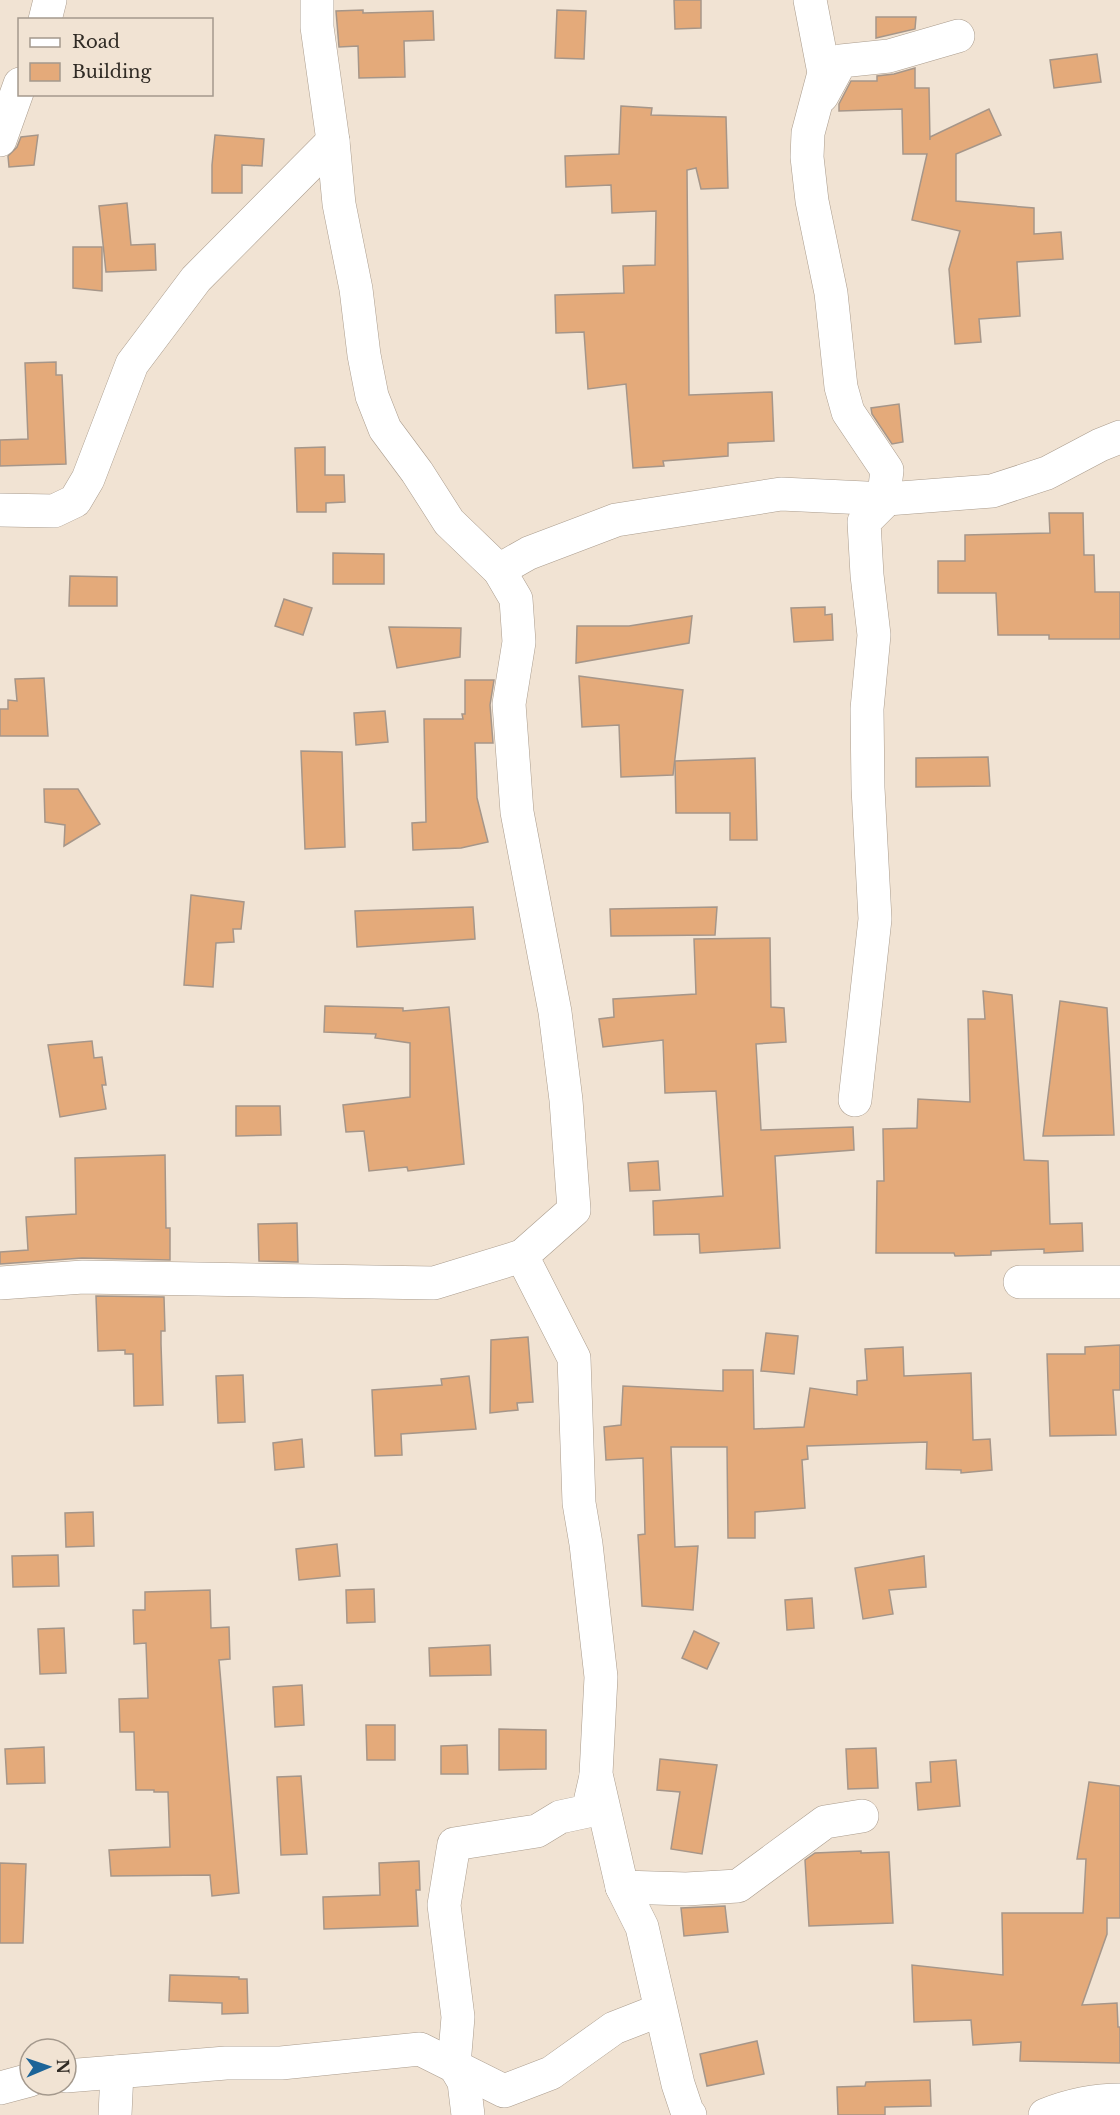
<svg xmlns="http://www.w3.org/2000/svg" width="1120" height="2115" viewBox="0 0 1120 2115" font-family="'Libre Baskerville',serif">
<rect width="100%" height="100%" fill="#f1e3d3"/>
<g fill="#e4aa7a" stroke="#a69689" stroke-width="1.5">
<polygon points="674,0 701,0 701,28 675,29"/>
<polygon points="363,10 363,13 433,11 434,40 404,41 405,77 359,78 358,46 339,47 336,11"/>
<polygon points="557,10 586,11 584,59 555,58"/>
<polygon points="876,17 916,17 915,29 876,38"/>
<polygon points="1097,54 1101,82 1054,88 1050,60"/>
<polygon points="915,68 915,88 929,88 930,140 930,137 989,109 1001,135 956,154 956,201 1034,208 1034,234 1061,232 1063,259 1017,262 1020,316 979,319 981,342 955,344 949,269 960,231 912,220 927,154 903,154 902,109 839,111 839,104 851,81 877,81 877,76 894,74"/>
<polygon points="621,106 652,108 651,115 726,117 728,188 701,189 696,168 687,170 689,395 772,392 774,441 728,443 728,456 663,461 664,466 633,468 626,384 588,389 584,332 556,333 555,295 624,293 623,266 655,265 656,211 612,213 611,185 566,187 565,156 619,154"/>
<polygon points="38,135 34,165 9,167 8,156 17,147 21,137"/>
<polygon points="215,135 264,139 262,166 242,165 242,193 212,193 212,165"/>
<polygon points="127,203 131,245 155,244 156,270 106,272 99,206"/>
<polygon points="73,247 102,247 102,291 73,288"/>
<polygon points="56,362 56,375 62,375 66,464 0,466 0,440 28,439 25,363"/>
<polygon points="899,404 903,442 892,444 872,414 871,408"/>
<polygon points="325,447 325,475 344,475 345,502 326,503 326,512 297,512 295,448"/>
<polygon points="1049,513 1083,513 1084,555 1094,555 1095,592 1120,592 1120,639 1049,639 1049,635 998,635 996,593 938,593 938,561 965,561 965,535 1050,533"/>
<polygon points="333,553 384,554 384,584 333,584"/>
<polygon points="70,576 117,577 117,606 69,606"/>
<polygon points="284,599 312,608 303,635 275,626"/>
<polygon points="825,607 825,615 832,614 833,640 794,642 791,608"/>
<polygon points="692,616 689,643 576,663 577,626 629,626"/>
<polygon points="389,627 461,628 460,657 397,668"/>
<polygon points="579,676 683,690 673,775 621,777 619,725 582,727"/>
<polygon points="44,678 48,736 0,736 0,709 8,709 8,700 17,701 15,679"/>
<polygon points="465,680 494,680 490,705 493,743 475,743 477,798 488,842 461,848 413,850 412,823 426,822 424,719 463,719 462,714 465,714"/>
<polygon points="385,711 388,742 356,745 354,713"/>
<polygon points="301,751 342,752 345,847 305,849"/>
<polygon points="988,757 990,786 916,787 916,758"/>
<polygon points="755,758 757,840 730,840 730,813 676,813 675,761"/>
<polygon points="44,789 78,789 100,824 64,846 65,825 45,822"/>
<polygon points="191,895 244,902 241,929 233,929 234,942 216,943 213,987 184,985"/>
<polygon points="473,907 475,939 357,947 355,911"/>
<polygon points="717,907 715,935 611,936 610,909"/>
<polygon points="770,938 771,1007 784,1008 786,1042 756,1044 761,1130 853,1127 854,1150 775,1156 780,1248 700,1253 699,1234 654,1235 653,1201 723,1196 716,1091 665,1093 663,1040 603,1047 599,1019 614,1017 613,999 696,994 694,939"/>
<polygon points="983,991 1012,995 1024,1160 1048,1161 1050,1224 1082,1223 1083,1251 1044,1253 1044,1249 991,1251 991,1255 955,1256 954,1253 876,1253 877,1181 884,1181 883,1129 917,1128 918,1099 970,1102 968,1019 985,1019"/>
<polygon points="1060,1001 1107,1008 1114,1135 1043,1136"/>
<polygon points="325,1006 403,1008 403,1011 449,1007 464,1164 408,1171 407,1167 369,1171 364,1131 346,1132 343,1105 410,1097 410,1043 375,1038 376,1034 324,1032"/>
<polygon points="92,1041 94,1058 102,1057 106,1085 102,1085 106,1109 60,1117 48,1045"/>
<polygon points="236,1106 280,1106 281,1135 236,1136"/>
<polygon points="165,1155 166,1228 170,1228 170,1260 82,1258 0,1264 0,1252 28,1250 26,1217 76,1214 75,1158"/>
<polygon points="658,1161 660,1190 630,1191 628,1163"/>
<polygon points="297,1223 298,1262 259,1261 258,1224"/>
<polygon points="96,1296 164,1297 165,1331 161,1331 161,1344 163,1405 134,1406 133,1354 125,1354 125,1350 98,1351"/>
<polygon points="766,1333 798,1336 794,1374 761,1371"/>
<polygon points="528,1337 533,1402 517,1403 518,1410 490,1413 491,1340"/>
<polygon points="1120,1345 1120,1390 1113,1390 1116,1435 1050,1436 1047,1354 1085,1354 1085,1347"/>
<polygon points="903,1347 904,1376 971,1373 973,1440 990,1439 992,1470 961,1473 961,1470 926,1469 927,1442 807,1446 808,1459 802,1460 805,1508 755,1512 755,1538 728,1538 727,1447 671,1447 675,1547 698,1546 693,1610 642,1606 638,1535 645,1534 643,1458 606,1460 604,1427 621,1425 623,1386 723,1391 723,1370 753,1370 754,1429 804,1427 810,1388 857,1395 857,1381 867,1380 865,1349"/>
<polygon points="243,1375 245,1422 218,1423 216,1376"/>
<polygon points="469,1376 476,1429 401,1434 402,1455 375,1456 372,1390 442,1385 441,1379"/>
<polygon points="302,1439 304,1467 275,1470 273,1443"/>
<polygon points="93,1512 94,1546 66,1547 65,1513"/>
<polygon points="337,1544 340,1576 299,1580 296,1549"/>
<polygon points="58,1555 59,1586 13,1587 12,1556"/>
<polygon points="924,1556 926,1587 889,1590 893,1614 863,1619 855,1568"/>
<polygon points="374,1589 375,1622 347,1623 346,1590"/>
<polygon points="210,1590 211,1628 229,1627 230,1659 219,1660 239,1893 212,1896 210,1875 111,1876 109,1850 170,1847 168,1792 154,1792 154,1790 136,1790 134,1732 120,1732 119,1699 148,1698 146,1643 134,1644 133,1610 145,1610 145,1592"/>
<polygon points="812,1598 814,1628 787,1630 785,1600"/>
<polygon points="64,1628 66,1673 40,1674 38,1629"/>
<polygon points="694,1631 719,1643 707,1669 682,1658"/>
<polygon points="490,1645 491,1675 430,1676 429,1648"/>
<polygon points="302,1685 304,1725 275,1727 273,1687"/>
<polygon points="366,1725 395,1725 395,1760 367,1760"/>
<polygon points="499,1729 546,1730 546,1769 499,1770"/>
<polygon points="467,1745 468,1774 441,1774 441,1746"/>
<polygon points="44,1747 45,1783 7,1784 5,1749"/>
<polygon points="876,1748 878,1788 848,1789 846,1749"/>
<polygon points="660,1759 717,1765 702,1854 671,1849 680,1792 657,1790"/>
<polygon points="956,1760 960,1806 918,1810 916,1783 931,1782 930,1762"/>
<polygon points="301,1776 307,1854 281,1855 277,1777"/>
<polygon points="1089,1782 1120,1786 1120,1918 1107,1918 1107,1934 1082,2005 1117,2003 1118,2027 1120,2027 1120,2063 1020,2061 1021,2042 973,2045 971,2020 914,2022 912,1965 1003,1975 1002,1913 1083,1913 1086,1859 1077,1859"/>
<polygon points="861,1851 861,1853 889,1852 893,1923 809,1926 805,1860 815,1853"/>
<polygon points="419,1861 420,1890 416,1890 418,1926 324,1929 323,1897 380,1895 379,1863"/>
<polygon points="0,1863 26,1864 23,1943 0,1943"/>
<polygon points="725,1906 728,1932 684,1936 681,1908"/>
<polygon points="170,1975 239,1977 239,1979 247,1979 248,2013 222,2014 222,2003 169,2001"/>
<polygon points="757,2041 764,2074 707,2086 700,2054"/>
<polygon points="930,2080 931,2106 885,2107 885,2115 838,2115 837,2087 865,2086 866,2082"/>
</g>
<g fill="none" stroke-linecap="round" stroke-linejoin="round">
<g stroke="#aa9c8d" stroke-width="34">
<g id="minor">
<polyline points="317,0 317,27 333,141 339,204 356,289 364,355 372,396 385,429 417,472 449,522 499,570 516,599 519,642 509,704 517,812 555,1012 566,1100 574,1210 522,1256 574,1358 579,1503 586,1544 601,1677 596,1774 622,1887 642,1927 678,2084 687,2111 690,2115"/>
<polyline points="810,0 824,73 808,133 807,157 812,201 831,293 841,387 848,412 887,470 885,487 887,499 864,522 867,575 874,635 867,709 868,788 875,919 855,1100"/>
<polyline points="45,20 50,0"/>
<polyline points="822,96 841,61 889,56 958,36"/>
<polyline points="0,140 20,84"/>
<polyline points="0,510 54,511 75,501 88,479 132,364 196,279 333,141"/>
<polyline points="499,570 529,553 616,520 781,494 887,499 992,491 1047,473 1100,445 1120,437"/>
<polyline points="1020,1282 1120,1282"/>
<polyline points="0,1283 83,1277 434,1283 522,1256"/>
<polyline points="622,1887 686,1889 738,1886 825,1822 862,1816"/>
<polyline points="66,2076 226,2063 281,2063 420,2049 504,2091 551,2073 614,2028 660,2010"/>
<polyline points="0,2088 30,2080"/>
<polyline points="115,2115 117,2072"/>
<polyline points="468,2115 464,2082 454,2065 458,2017 444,1905 454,1844 537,1831 560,1817 588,1811 596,1776"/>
<path d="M1045,2115C1070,2105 1093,2100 1120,2100"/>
</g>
</g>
<use href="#minor" stroke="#fff" stroke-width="33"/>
</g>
<rect x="18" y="18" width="195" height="78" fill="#f1e3d3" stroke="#a4998d" stroke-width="1.5"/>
<rect x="30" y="38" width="30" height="9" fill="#ffffff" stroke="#a4998d" stroke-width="1.5"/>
<text x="72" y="48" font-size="18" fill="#302b25">Road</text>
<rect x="30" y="63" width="30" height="18" fill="#e4aa7a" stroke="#a4998d" stroke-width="1.5"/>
<text x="72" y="78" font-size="18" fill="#302b25">Building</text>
<g transform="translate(48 2067) rotate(88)"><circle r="28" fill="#f1e3d3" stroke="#a4998d" stroke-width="1.5"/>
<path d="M0-4.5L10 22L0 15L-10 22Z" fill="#1c6498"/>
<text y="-9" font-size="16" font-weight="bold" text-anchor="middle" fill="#302b25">N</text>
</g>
</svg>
